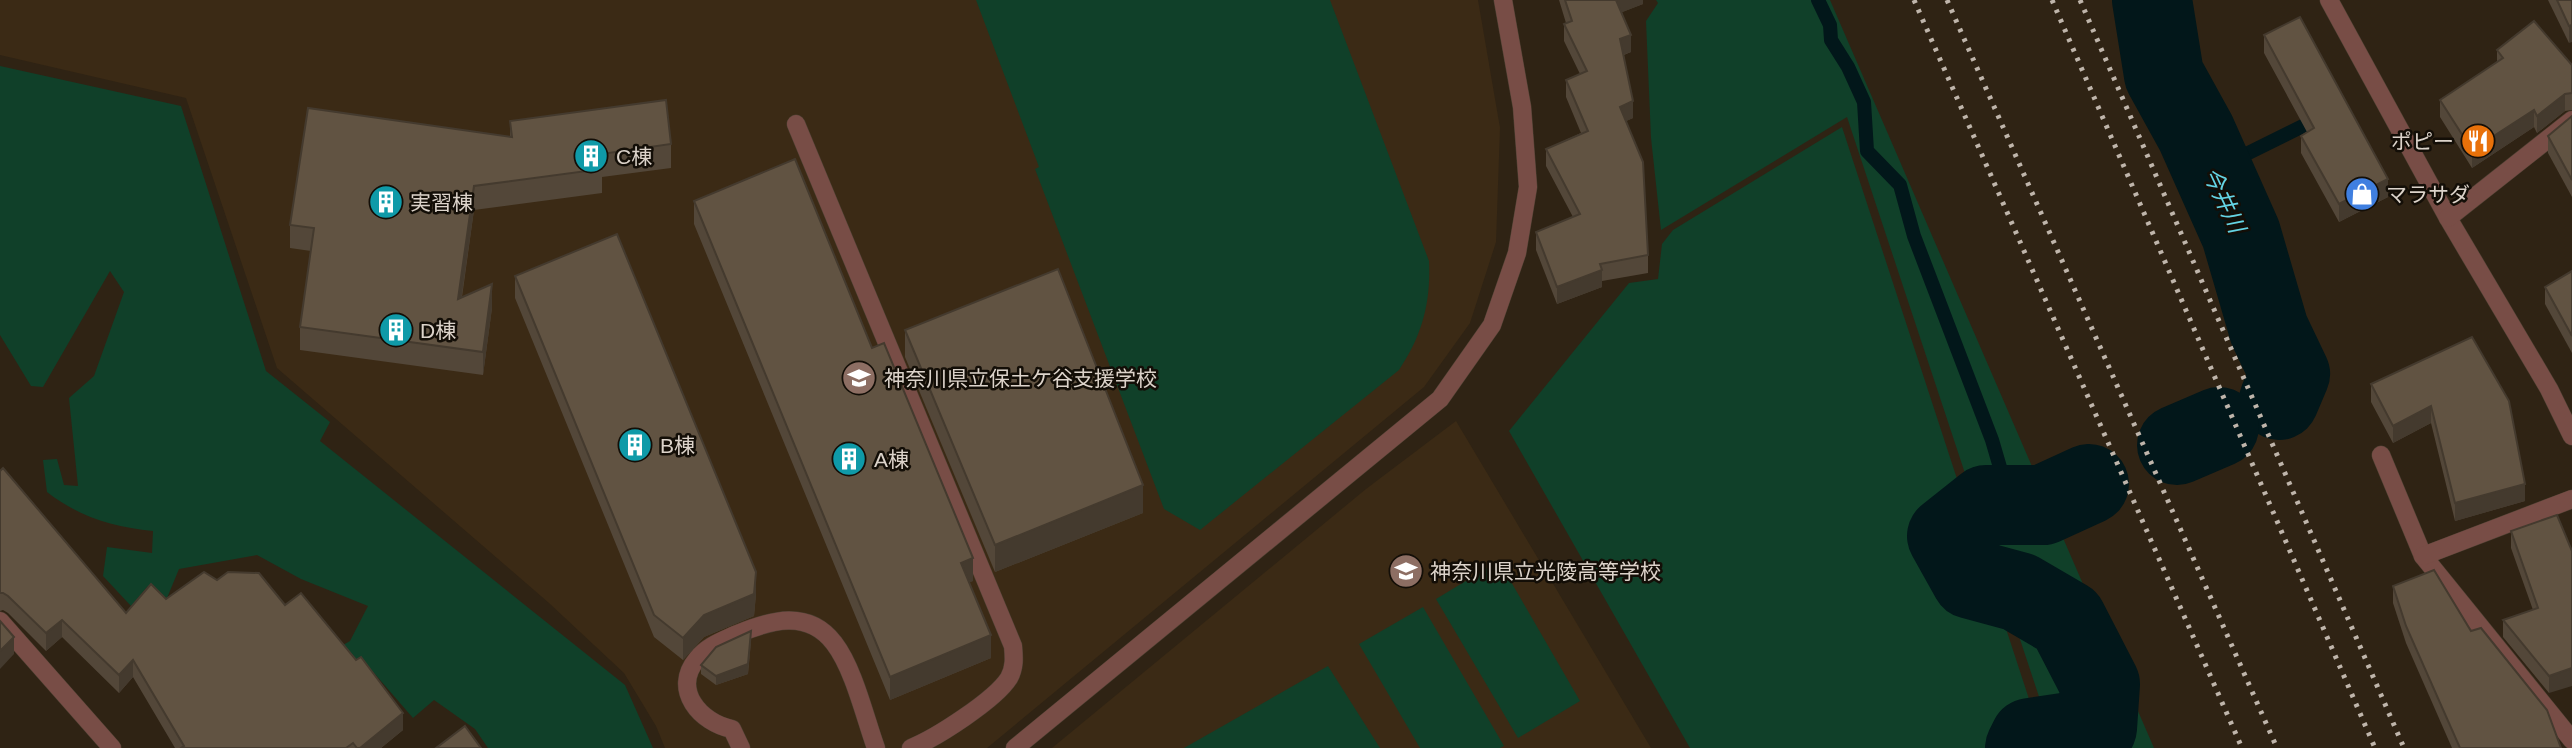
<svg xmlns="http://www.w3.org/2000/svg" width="2572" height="748" viewBox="0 0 2572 748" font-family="Arial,'Noto Sans JP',sans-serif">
<rect width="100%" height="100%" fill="#2f2314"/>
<g fill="#3b2a15">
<polygon points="0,0 1478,0 1500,128 1496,242 1470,323 1424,387 987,748 665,748 656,726 624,673 549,603 277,368 186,98 0,55"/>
<polygon points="1456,421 1651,748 1052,748 1366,489"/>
</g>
<g fill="#104029">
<path d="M976,0H1330L1429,261C1431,303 1422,336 1399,370L1200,530L1164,509L1035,169L1039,167Z"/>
<polygon points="1656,0 1830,0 2154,748 2056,748 1847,117 1661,230 1651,138 1646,21 1658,3"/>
<path d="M0,66L181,106L266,371L330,422L320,441L625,685L653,748H488L475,729L434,700L413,718L361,658L308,690L293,674L350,641L368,606L301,579L257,555L179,569L167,598L148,586L131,606L103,576L107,547L152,553L153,531C113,527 79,517 47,492L43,460L57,459L64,485L78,486L69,398L94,376L124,292L110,271L43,387L31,386L0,335Z"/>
<polygon points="1842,127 2045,748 1690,748 1509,431 1629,283 1658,279 1662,244 1673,230"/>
<polygon points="1499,561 1580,701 1518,738 1436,599"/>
<polygon points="1423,607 1504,746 1500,748 1420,748 1359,644"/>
<polygon points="1328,666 1380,748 1184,748"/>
</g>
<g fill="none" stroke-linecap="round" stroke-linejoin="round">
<g stroke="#02171a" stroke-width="14">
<polyline points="1818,0 1830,25 1831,40 1848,67 1864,102 1867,151 1900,185 1914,236 1992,440 2011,505"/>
<polyline points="2212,171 2319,118"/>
</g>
<g stroke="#02171a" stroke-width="80">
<polyline points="2152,0 2164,75 2196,133 2241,234 2269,330 2290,374 2279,400"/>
<polyline points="2177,445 2219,427"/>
<polyline points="2025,748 2030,738 2097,728 2100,684 2067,620 2019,592 1971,579 1947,536 1986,505 2043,505 2089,484"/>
</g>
<g stroke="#4b3f31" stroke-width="19">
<g id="minor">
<polyline points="2329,0 2448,218 2549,389 2572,436"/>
<path d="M796,124L1013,646C1014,657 1015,667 1009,678C995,700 936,738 911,748"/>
<polyline points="2448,218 2572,120"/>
<polyline points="2381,455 2423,556 2572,740"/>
<polyline points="2423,556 2572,499"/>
<polyline points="0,621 112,748"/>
<path d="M741,748L732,729C701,723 671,690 697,659C707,646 722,641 737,634C771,620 808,609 834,643C854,669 865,718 876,748"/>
<polyline points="1015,748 1440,399 1492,325 1517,253 1528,187 1522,107 1503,0"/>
</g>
</g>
<use href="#minor" stroke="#784d46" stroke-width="18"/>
<g stroke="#bfb5ab" stroke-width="5" stroke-dasharray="3.5 7" stroke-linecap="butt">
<polyline points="1914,0 2242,748"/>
<polyline points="1947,0 2277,748"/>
<polyline points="2052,0 2375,748"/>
<polyline points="2080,0 2404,748"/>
</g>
</g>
<g fill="#534739">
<polygon points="1559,0 1643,0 1643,4 1622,12 1631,52 1624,55 1633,118 1626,121 1648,255 1648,273 1602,281 1602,287 1557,304 1536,250 1536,232 1573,217 1546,166 1546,149 1581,133 1566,97 1566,80 1580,74 1564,41 1564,24 1566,23"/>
<polygon points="2548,0 2572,0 2569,43"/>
<polygon points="2264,35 2388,197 2339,222 2301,153 2301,136 2307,132 2264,53"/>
<polygon points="2497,50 2572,65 2572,110 2565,111 2537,133 2534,127 2472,168 2440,117 2440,100 2497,62"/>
<polygon points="2572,116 2572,197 2548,153 2548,136"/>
<polygon points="510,121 671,144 671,168 602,177 602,193 474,210 462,297 492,308 483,375 300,350 300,327 311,251 290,248 290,225 510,137"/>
<polygon points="694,201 872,348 973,581 969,582 991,658 890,700 694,224"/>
<polygon points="2572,271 2572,353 2545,304 2545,287"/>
<polygon points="515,276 756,594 754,616 704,637 683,660 654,637 515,298"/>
<polygon points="905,330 1143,513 995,572 905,357"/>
<polygon points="2472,337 2525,501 2455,521 2431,423 2393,443 2371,402 2371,384"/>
<polygon points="0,471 126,613 217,580 285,605 403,730 381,748 175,748 133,677 119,693 62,637 46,651 8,613 3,610 0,611"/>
<polygon points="2511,531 2572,551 2549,693 2503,637 2503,620 2533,610 2511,548"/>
<polygon points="2393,586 2561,748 2452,748 2406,643 2393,603"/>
<polygon points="751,641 748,674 716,685 701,674 701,665"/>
</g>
<g fill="#443a2e">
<polygon points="1615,0 1643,0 1643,4 1615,15"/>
<polygon points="2572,25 2572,42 2569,43 2569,26"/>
<polygon points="1631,35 1631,52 1620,56 1620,39"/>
<polygon points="2565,94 2565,111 2537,133 2537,116"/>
<polygon points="1633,101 1633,118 1620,124 1620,107"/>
<polygon points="2534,110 2534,127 2472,168 2472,150"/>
<polygon points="2388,179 2388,197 2339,222 2339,204"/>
<polygon points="474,186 474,210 458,322 458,299"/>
<polygon points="1602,270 1602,287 1557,304 1557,287"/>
<polygon points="492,284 492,308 483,375 483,352"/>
<polygon points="2431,406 2431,423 2393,443 2393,426"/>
<polygon points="2525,484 2525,501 2455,521 2455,503"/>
<polygon points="1143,485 1143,513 995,572 995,545"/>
<polygon points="973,558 973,581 961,585 961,563"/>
<polygon points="756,572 756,594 754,616 704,637 683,660 683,638 704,615"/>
<polygon points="62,620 62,637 46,651 46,633"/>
<polygon points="751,631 748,674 716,685 716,676"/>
<polygon points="991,635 991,658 890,700 890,677"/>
<polygon points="14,637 14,654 0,669 0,651"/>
<polygon points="133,660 133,677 119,693 119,675"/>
<polygon points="2572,668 2572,686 2549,693 2549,676"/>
<polygon points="403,713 403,730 381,748 360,748"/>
</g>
<g fill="#615342" stroke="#443a2e" stroke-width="2">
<polygon points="1565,0 1616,0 1631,35 1620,39 1633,101 1620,107 1643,162 1648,255 1600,264 1602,270 1557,287 1536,232 1580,214 1546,149 1588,131 1566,80 1587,71 1564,24 1572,21"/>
<polygon points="2557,0 2572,0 2572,25 2569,26"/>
<polygon points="2300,17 2388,179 2339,204 2301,136 2314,128 2264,35"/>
<polygon points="2534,21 2572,65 2572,93 2565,94 2537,116 2534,110 2472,150 2440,100 2503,58 2497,50"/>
<polygon points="666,100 671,144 601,154 602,169 474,186 458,299 492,284 483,352 300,327 314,228 290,225 308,108 512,137 510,121"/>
<polygon points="2572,116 2572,180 2548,136"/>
<polygon points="795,159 872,348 884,343 973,558 961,563 991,635 890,677 694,201"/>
<polygon points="617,234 756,572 754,594 704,615 683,638 654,615 515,276"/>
<polygon points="1058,269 1143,485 995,545 905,330"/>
<polygon points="2572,271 2572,336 2545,287"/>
<polygon points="2472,337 2509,401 2525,484 2455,503 2431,406 2393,426 2371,384"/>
<polygon points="3,468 126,613 151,584 166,599 204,572 217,580 228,572 259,573 285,605 301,593 356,660 361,657 403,713 360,748 357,748 353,743 346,748 181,748 184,746 133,660 119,675 62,620 46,633 8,596 3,593 0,593 0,471"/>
<polygon points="2557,515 2572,551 2572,668 2549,676 2503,620 2538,608 2511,531"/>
<polygon points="2434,570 2471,631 2481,628 2547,710 2561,748 2460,748 2406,626 2393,586"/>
<polygon points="0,621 14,637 0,651"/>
<polygon points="751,631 748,664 716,676 701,665 716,647"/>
<polygon points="465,726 481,748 436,748"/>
</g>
<defs>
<g id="restaurant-disc" transform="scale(1.75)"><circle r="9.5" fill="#e8710a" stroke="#130e07"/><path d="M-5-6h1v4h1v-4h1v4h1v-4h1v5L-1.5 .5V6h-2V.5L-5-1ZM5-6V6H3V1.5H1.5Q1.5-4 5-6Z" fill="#fff"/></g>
<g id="building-disc" transform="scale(1.75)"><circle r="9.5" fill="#0f9aa8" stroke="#130e07"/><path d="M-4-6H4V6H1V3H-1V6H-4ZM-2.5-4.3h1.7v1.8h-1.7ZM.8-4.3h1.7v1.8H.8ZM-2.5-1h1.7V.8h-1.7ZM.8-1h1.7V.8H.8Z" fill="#fff"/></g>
<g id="shop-disc" transform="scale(1.75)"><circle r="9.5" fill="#3f7fe0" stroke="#130e07"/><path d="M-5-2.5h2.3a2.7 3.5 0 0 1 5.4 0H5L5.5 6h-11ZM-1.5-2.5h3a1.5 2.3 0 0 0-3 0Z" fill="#fff"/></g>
<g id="school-disc" transform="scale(1.75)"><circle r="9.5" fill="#8d6e63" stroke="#130e07"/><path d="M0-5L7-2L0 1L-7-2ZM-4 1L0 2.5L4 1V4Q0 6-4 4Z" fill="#fff"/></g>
</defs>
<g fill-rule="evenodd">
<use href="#restaurant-disc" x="2478" y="141"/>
<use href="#building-disc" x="591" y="156"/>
<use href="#shop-disc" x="2362" y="194"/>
<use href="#building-disc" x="386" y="202"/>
<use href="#building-disc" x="396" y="330"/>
<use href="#school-disc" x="859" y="378"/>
<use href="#building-disc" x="635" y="445"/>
<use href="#building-disc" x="849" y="459"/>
<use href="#school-disc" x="1406" y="571"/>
</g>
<g text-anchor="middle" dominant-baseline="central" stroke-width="5" stroke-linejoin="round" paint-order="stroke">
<g font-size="21" fill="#dcd3ca" stroke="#130e07" text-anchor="start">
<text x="2454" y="141" text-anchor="end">ポピー</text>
<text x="616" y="156">C棟</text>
<text x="2386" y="194">マラサダ</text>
<text x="410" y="202">実習棟</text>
<text x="420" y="330">D棟</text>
<text x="884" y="378">神奈川県立保土ケ谷支援学校</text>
<text x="660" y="445">B棟</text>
<text x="874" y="459">A棟</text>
<text x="1430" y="571">神奈川県立光陵高等学校</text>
</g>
<g font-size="23" font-style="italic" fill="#64d4e4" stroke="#130e07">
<text transform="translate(2224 200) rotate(65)">今井川</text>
</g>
</g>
</svg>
